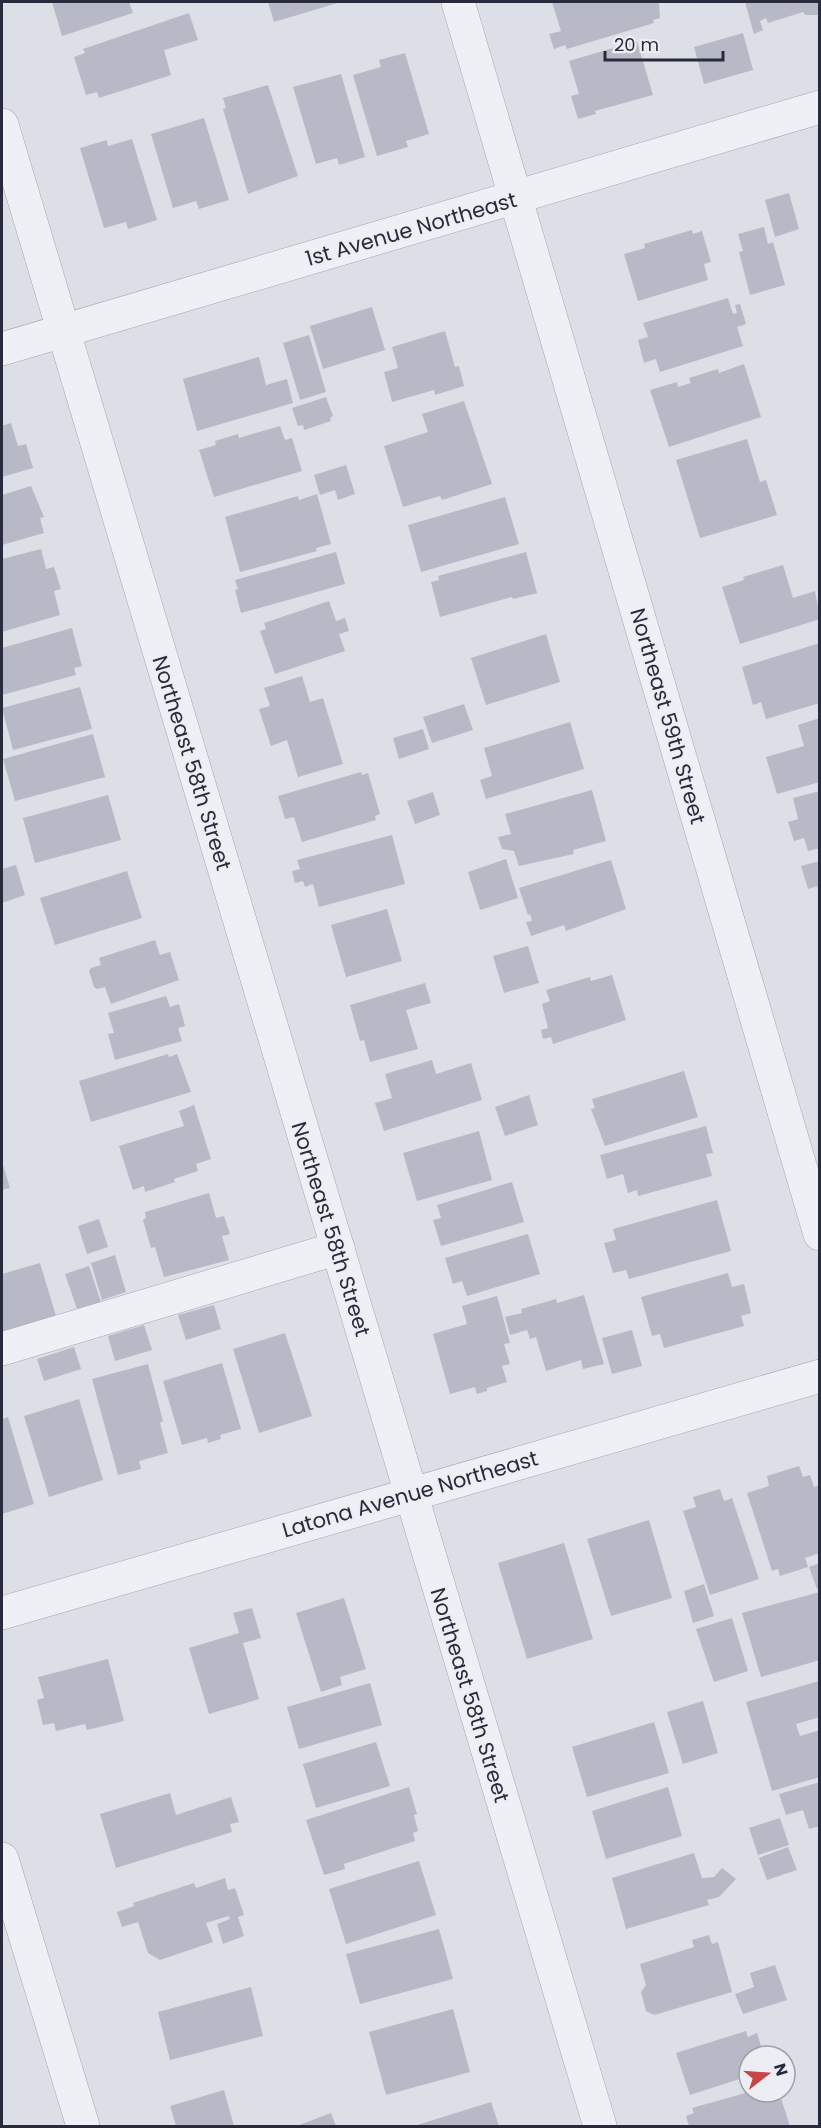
<svg xmlns="http://www.w3.org/2000/svg" width="821" height="2128" viewBox="0 0 821 2128" font-family="Poppins,sans-serif">
<rect width="100%" height="100%" fill="#dddfe6"/>
<g fill="#b7bac6">
<polygon points="52,2 129,2 133,13 62,36"/>
<polygon points="268,2 341,2 274,22"/>
<polygon points="552,2 659,2 660,18 653,20 654,23 567,49 565,45 554,49 549,34 561,31"/>
<polygon points="745,2 820,2 820,15 805,15 803,12 768,23 766,18 760,21 763,30 754,34"/>
<polygon points="189,13 198,40 164,50 171,75 99,98 97,92 86,95 74,57 85,53 83,49"/>
<polygon points="743,33 753,70 704,84 694,47"/>
<polygon points="637,41 653,95 595,111 596,114 578,119 571,96 579,94 569,61"/>
<polygon points="405,53 429,134 406,141 408,147 377,156 353,75 381,67 379,60"/>
<polygon points="341,74 365,157 339,165 337,158 316,164 293,87"/>
<polygon points="268,85 298,176 248,194 223,109 226,108 223,98"/>
<polygon points="204,118 229,200 199,209 196,201 173,208 151,134"/>
<polygon points="132,139 157,220 128,229 126,222 104,228 80,148 107,140 108,146"/>
<polygon points="789,193 799,229 775,237 765,200"/>
<polygon points="764,227 768,244 773,242 785,285 750,295 739,252 743,251 738,234"/>
<polygon points="692,230 693,234 702,231 711,262 704,264 708,280 638,301 624,254 645,248 644,244"/>
<polygon points="728,298 733,314 737,313 735,305 740,304 746,324 737,327 743,346 660,372 656,359 644,363 638,340 648,337 643,323"/>
<polygon points="372,307 385,350 323,369 310,326"/>
<polygon points="445,331 455,367 459,366 464,386 435,395 434,390 392,402 384,372 398,368 392,347"/>
<polygon points="309,335 326,392 300,400 283,343"/>
<polygon points="259,357 266,385 287,379 293,403 197,431 183,379"/>
<polygon points="744,364 761,417 669,447 650,390 677,382 678,387 691,383 689,378 718,369 719,373"/>
<polygon points="326,397 333,416 330,418 331,421 304,430 303,425 298,426 292,408"/>
<polygon points="464,401 492,484 442,500 440,496 403,507 384,446 428,432 422,414"/>
<polygon points="11,423 18,446 26,444 33,468 2,477 2,426"/>
<polygon points="280,426 285,440 292,438 302,471 214,497 199,450 216,445 215,441 238,434 239,438"/>
<polygon points="747,439 760,482 766,480 777,515 700,538 676,460"/>
<polygon points="346,465 355,494 338,500 335,490 320,495 314,475"/>
<polygon points="31,486 44,517 40,518 44,533 2,545 2,495"/>
<polygon points="317,494 331,544 316,548 317,551 240,572 225,517 298,496 299,500"/>
<polygon points="505,497 519,544 421,572 408,525"/>
<polygon points="41,549 46,569 54,567 61,589 54,591 60,615 2,632 2,559"/>
<polygon points="336,552 345,584 241,613 235,590 238,589 235,580"/>
<polygon points="526,552 537,593 513,599 512,597 440,617 431,582 439,580 438,576"/>
<polygon points="783,565 793,598 815,591 820,619 740,644 722,587 744,580 743,577"/>
<polygon points="329,601 336,621 345,618 349,631 339,634 345,651 275,674 260,631 266,629 264,623"/>
<polygon points="72,628 82,666 74,668 76,675 2,695 2,648"/>
<polygon points="546,634 560,682 486,705 471,658"/>
<polygon points="820,643 820,703 766,719 761,702 753,705 742,667"/>
<polygon points="302,676 310,702 323,698 343,764 298,777 287,740 271,746 259,709 270,706 264,688"/>
<polygon points="80,687 92,729 13,750 2,708"/>
<polygon points="464,704 473,730 432,743 423,717"/>
<polygon points="820,718 820,782 777,794 766,757 804,746 798,725"/>
<polygon points="570,722 584,769 486,799 480,780 492,776 484,748"/>
<polygon points="423,729 429,749 399,759 393,738"/>
<polygon points="93,734 105,777 15,801 3,759"/>
<polygon points="361,772 362,775 368,773 380,814 375,816 376,820 302,842 294,817 285,819 278,796"/>
<polygon points="592,790 606,841 573,850 574,854 519,866 514,851 502,849 498,837 511,834 505,814"/>
<polygon points="820,791 820,848 808,851 804,838 794,841 788,822 798,819 793,798"/>
<polygon points="433,792 440,815 415,824 407,801"/>
<polygon points="108,795 121,840 35,863 23,818"/>
<polygon points="392,835 405,884 319,907 313,884 305,887 303,881 295,883 292,871 300,869 297,860"/>
<polygon points="506,859 518,898 480,910 468,872"/>
<polygon points="611,860 626,909 566,931 564,925 531,936 526,922 532,921 530,914 528,915 519,888"/>
<polygon points="820,861 820,893 819,893 817,886 808,889 801,866"/>
<polygon points="16,865 25,895 2,903 2,869"/>
<polygon points="127,871 142,918 55,945 40,898"/>
<polygon points="387,909 402,961 346,977 331,925"/>
<polygon points="155,940 160,955 170,952 179,980 111,1004 105,987 97,989 94,987 89,971 91,968 101,965 99,958"/>
<polygon points="528,946 539,983 504,993 493,956"/>
<polygon points="612,975 626,1020 553,1044 551,1037 543,1039 541,1030 548,1028 542,1004 550,1001 546,990 590,977 591,981"/>
<polygon points="425,983 431,1003 406,1010 418,1049 370,1062 364,1040 360,1041 350,1005"/>
<polygon points="166,996 170,1007 179,1004 185,1026 178,1028 182,1041 115,1060 108,1034 114,1033 108,1013"/>
<polygon points="168,1054 169,1057 177,1054 191,1092 91,1122 79,1081"/>
<polygon points="432,1060 436,1074 471,1063 482,1100 384,1131 375,1103 392,1098 385,1074"/>
<polygon points="684,1071 698,1117 605,1146 591,1109 595,1108 592,1099"/>
<polygon points="529,1095 538,1125 505,1136 495,1107"/>
<polygon points="194,1105 211,1159 196,1164 198,1171 174,1179 175,1182 145,1192 144,1186 133,1190 119,1146 184,1126 179,1111"/>
<polygon points="706,1126 713,1153 706,1154 712,1176 638,1196 637,1190 628,1193 623,1174 607,1179 600,1155"/>
<polygon points="479,1131 492,1180 417,1201 403,1153"/>
<polygon points="2,1162 10,1188 2,1190"/>
<polygon points="512,1182 524,1222 441,1246 433,1220 441,1218 437,1205"/>
<polygon points="209,1193 216,1218 224,1216 230,1234 222,1236 229,1260 164,1277 155,1247 151,1248 143,1220 146,1218 145,1212"/>
<polygon points="717,1200 731,1251 629,1279 626,1270 613,1273 604,1243 616,1240 613,1229"/>
<polygon points="99,1219 108,1247 87,1254 78,1226"/>
<polygon points="528,1234 540,1274 467,1296 462,1281 453,1284 445,1258"/>
<polygon points="115,1255 126,1292 102,1300 91,1263"/>
<polygon points="40,1263 56,1316 2,1332 2,1274"/>
<polygon points="89,1266 101,1302 77,1309 65,1274"/>
<polygon points="728,1273 732,1287 744,1284 751,1313 741,1316 744,1326 664,1348 660,1334 652,1336 641,1297"/>
<polygon points="584,1295 604,1364 583,1369 581,1360 546,1371 536,1337 530,1339 527,1330 510,1335 505,1317 522,1313 521,1309 556,1299 557,1303"/>
<polygon points="497,1296 510,1343 504,1344 510,1364 502,1366 507,1382 487,1388 487,1391 477,1394 475,1387 450,1394 433,1334 467,1324 462,1306"/>
<polygon points="214,1305 221,1329 186,1340 178,1315"/>
<polygon points="144,1325 152,1350 115,1361 108,1336"/>
<polygon points="632,1330 642,1366 612,1374 602,1338"/>
<polygon points="285,1333 312,1416 259,1433 233,1349"/>
<polygon points="74,1347 81,1369 44,1381 37,1359"/>
<polygon points="222,1363 241,1429 220,1435 221,1439 208,1443 207,1438 182,1445 163,1381"/>
<polygon points="148,1364 163,1421 160,1423 168,1453 139,1461 141,1469 118,1475 92,1379"/>
<polygon points="79,1399 103,1480 49,1497 24,1416"/>
<polygon points="8,1417 34,1504 2,1514 2,1419"/>
<polygon points="799,1466 803,1477 810,1475 814,1487 820,1485 820,1553 805,1558 808,1567 780,1576 778,1569 772,1571 747,1493 769,1486 767,1476"/>
<polygon points="720,1489 724,1501 732,1498 759,1579 710,1595 683,1511 696,1507 693,1497"/>
<polygon points="649,1520 672,1598 611,1616 587,1539"/>
<polygon points="564,1543 593,1639 527,1659 498,1563"/>
<polygon points="820,1563 820,1588 817,1589 809,1567"/>
<polygon points="704,1584 714,1616 693,1623 684,1591"/>
<polygon points="820,1592 820,1660 761,1677 742,1613"/>
<polygon points="344,1598 366,1669 340,1677 342,1685 321,1692 296,1613"/>
<polygon points="252,1608 261,1638 243,1643 259,1699 209,1714 189,1648 239,1633 233,1613"/>
<polygon points="732,1618 748,1671 714,1682 696,1629"/>
<polygon points="108,1659 124,1721 87,1730 85,1724 56,1731 54,1723 43,1725 37,1700 44,1698 38,1677"/>
<polygon points="819,1681 820,1717 796,1724 800,1736 820,1730 820,1777 772,1791 746,1702"/>
<polygon points="370,1683 382,1725 299,1749 287,1707"/>
<polygon points="703,1701 718,1753 683,1764 667,1712"/>
<polygon points="654,1722 669,1773 587,1797 572,1747"/>
<polygon points="376,1742 390,1786 316,1808 303,1764"/>
<polygon points="820,1782 820,1826 809,1829 803,1810 786,1815 779,1794"/>
<polygon points="409,1787 417,1814 414,1815 418,1831 413,1833 415,1841 344,1864 345,1869 324,1875 306,1820"/>
<polygon points="668,1787 682,1836 606,1859 592,1811"/>
<polygon points="170,1793 176,1815 231,1797 239,1822 230,1824 232,1832 116,1868 100,1814"/>
<polygon points="780,1818 789,1845 758,1855 749,1828"/>
<polygon points="788,1847 797,1870 767,1880 759,1858"/>
<polygon points="694,1853 702,1878 714,1877 722,1868 736,1879 719,1897 707,1900 709,1905 626,1929 612,1878"/>
<polygon points="419,1861 436,1915 346,1944 329,1889"/>
<polygon points="225,1878 228,1890 235,1888 244,1915 238,1917 244,1936 223,1944 217,1924 230,1919 229,1916 206,1923 213,1942 160,1960 148,1953 138,1922 122,1927 117,1912 134,1906 133,1903 194,1883 196,1888"/>
<polygon points="439,1929 453,1979 360,2004 346,1954"/>
<polygon points="709,1935 712,1944 718,1942 732,1992 654,2015 646,2011 641,1992 646,1985 640,1964 694,1947 692,1940"/>
<polygon points="775,1965 787,2000 743,2014 735,1994 754,1987 750,1973"/>
<polygon points="251,1987 263,2036 170,2060 158,2012"/>
<polygon points="453,2009 470,2072 386,2095 369,2032"/>
<polygon points="746,2031 748,2037 757,2033 764,2056 749,2056 749,2076 690,2095 676,2053"/>
<polygon points="224,2090 234,2126 176,2126 170,2106"/>
<polygon points="749,2092 779,2092 790,2126 689,2126 686,2116 694,2113 692,2108"/>
<polygon points="491,2102 499,2126 414,2126"/>
<polygon points="331,2113 336,2126 300,2126 299,2125"/>
</g>
<g fill="none" stroke-linecap="round" stroke-linejoin="round">
<g stroke="#a3a5b0" stroke-width="34">
<g id="minor">
<polyline points="458,2 820,1234"/>
<polyline points="2,125 600,2126"/>
<polyline points="2,349 820,107"/>
<polyline points="2,1349 338,1248"/>
<polyline points="2,1613 820,1376"/>
<polyline points="2,1859 83,2126"/>
</g>
</g>
<use href="#minor" stroke="#eff0f5" stroke-width="33"/>
</g>
<g text-anchor="middle" dominant-baseline="central" stroke-width="4.5" stroke-linejoin="round" paint-order="stroke">
<g font-size="21" fill="#272b3c" stroke="#eceef4">
<text transform="translate(411 229) rotate(-16)">1st Avenue Northeast</text>
<text transform="translate(668 716) rotate(74)">Northeast 59th Street</text>
<text transform="translate(192 763) rotate(73)">Northeast 58th Street</text>
<text transform="translate(331 1229) rotate(73)">Northeast 58th Street</text>
<text transform="translate(410 1494) rotate(-16)">Latona Avenue Northeast</text>
<text transform="translate(470 1695) rotate(73)">Northeast 58th Street</text>
</g>
</g>
<rect width="821" height="2128" fill="none" stroke="#272b3c" stroke-width="6"/>
<g transform="translate(767 2074) rotate(73)"><circle r="28" fill="#eceef4" stroke="#9da0aa" stroke-width="1.5"/>
<path d="M0-4.5L10 22L0 15L-10 22Z" fill="#c94444"/>
<text y="-9" font-size="16" font-weight="bold" text-anchor="middle" fill="#272b3c">N</text>
</g>
<path d="M605 51v9h118v-9" fill="none" stroke="#272b3c" stroke-width="3"/>
<text x="614" y="51" font-size="18" fill="#272b3c" stroke="#eceef4" stroke-width="4.5" paint-order="stroke">20 m</text>
</svg>
